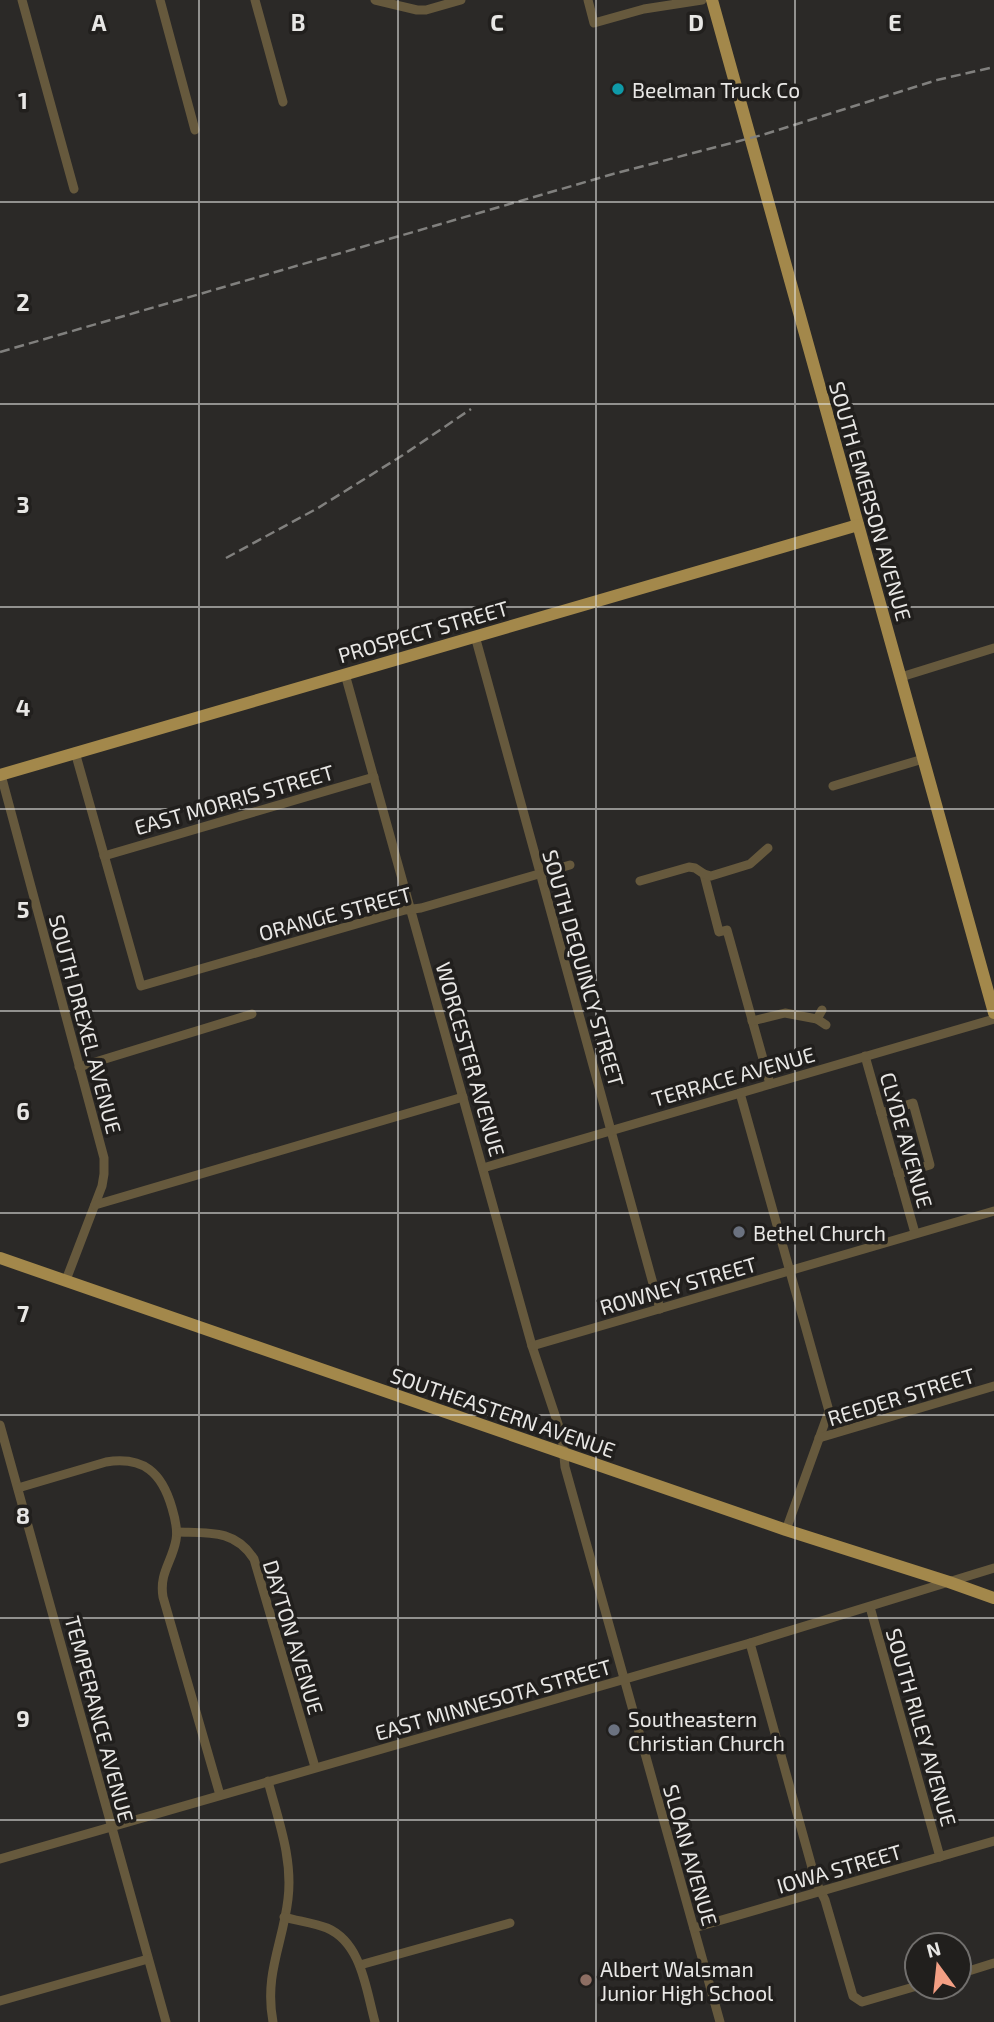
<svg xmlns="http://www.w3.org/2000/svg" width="994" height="2022" viewBox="0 0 994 2022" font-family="'Exo 2',sans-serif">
<rect width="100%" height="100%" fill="#2b2927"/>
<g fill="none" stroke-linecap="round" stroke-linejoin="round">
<g stroke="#66593d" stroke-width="9">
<polyline points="22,0 74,189"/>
<polyline points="160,0 195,130"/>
<polyline points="255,0 283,102"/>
<polyline points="375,0 417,10 426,10 461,0"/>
<polyline points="588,0 594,23 644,9 702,0"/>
<polyline points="475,636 660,1309"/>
<polyline points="345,674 532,1346 562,1436 565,1467 720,2022"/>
<polyline points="901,677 994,648"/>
<polyline points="75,752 141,986 405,910 421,908 570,865"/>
<polyline points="1,775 104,1158 104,1174 102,1186 66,1280"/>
<polyline points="833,786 923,759"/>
<polyline points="104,856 374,777"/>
<polyline points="704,874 719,932 727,930 770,1084"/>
<polyline points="640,881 689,867 695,868 704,874 711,876 750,864 768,848"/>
<polyline points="817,1019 822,1010"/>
<polyline points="752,1021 785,1013 817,1019 826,1025"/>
<polyline points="865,1056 915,1233"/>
<polyline points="79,1067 252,1014"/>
<polyline points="740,1093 829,1411 786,1530"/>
<polyline points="881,1113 913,1103 930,1165 898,1174"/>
<polyline points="483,1168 994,1019"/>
<polyline points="95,1205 463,1097"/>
<polyline points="532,1346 994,1211"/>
<polyline points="0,1425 166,2022"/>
<polyline points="819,1438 994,1386"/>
<path d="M18,1488L106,1462C144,1456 162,1473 172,1508C175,1518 178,1530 176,1540C172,1562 159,1573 163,1597L220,1795"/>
<path d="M177,1532C208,1533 235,1529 254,1559L315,1767"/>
<polyline points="870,1607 940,1857"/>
<polyline points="750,1643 816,1882 825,1900 853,1996 862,2002 917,1986"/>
<path d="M268,1781C278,1820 293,1858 288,1899C283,1943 264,1974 273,2022"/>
<polyline points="0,1859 750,1643 994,1568"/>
<path d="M284,1917C298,1921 314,1923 327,1928C362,1943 366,1990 375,2022"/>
<polyline points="694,1928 994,1841"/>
<polyline points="360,1965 510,1923"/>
<polyline points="959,1974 994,1963"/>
<polyline points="0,2001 148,1959"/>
</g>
<g stroke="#a3884b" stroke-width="12">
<polyline points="712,0 994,1013"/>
<polyline points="0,775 858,525"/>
<polyline points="0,1258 786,1530 949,1582 994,1598"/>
</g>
<g stroke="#81807e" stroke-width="2.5" stroke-dasharray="10 5" stroke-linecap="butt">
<polyline points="0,352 613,174 762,135 937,80 994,67"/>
<polyline points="226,558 318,508 403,455 471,409"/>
</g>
</g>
<path fill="none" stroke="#e8e7e5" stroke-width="2" stroke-opacity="0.55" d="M199,0V2022M398,0V2022M596,0V2022M795,0V2022M0,202H994M0,404H994M0,607H994M0,809H994M0,1011H994M0,1213H994M0,1415H994M0,1618H994M0,1820H994"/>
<circle fill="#0f9aa8" stroke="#211f1d" stroke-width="2.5" cx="618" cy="89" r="7"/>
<g fill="#6b7280" stroke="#211f1d" stroke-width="2.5">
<circle cx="739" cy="1232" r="7"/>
<circle cx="614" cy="1730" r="7"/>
</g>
<circle fill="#8d6e63" stroke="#211f1d" stroke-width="2.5" cx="586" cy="1980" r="7"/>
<g text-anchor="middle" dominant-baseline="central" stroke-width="7" stroke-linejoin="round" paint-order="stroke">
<g font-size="21" fill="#e8e7e5" stroke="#211f1d" text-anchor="start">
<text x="632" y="89">Beelman Truck Co</text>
<text x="753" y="1232">Bethel Church</text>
<text x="628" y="1718">Southeastern<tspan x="628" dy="24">Christian Church</tspan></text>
<text x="600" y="1968">Albert Walsman<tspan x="600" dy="24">Junior High School</tspan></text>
</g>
<g font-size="21" fill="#e8e7e5" stroke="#211f1d">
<text transform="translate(871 501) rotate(74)">SOUTH EMERSON AVENUE</text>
<text transform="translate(423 631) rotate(-16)">PROSPECT STREET</text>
<text transform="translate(234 799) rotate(-16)">EAST MORRIS STREET</text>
<text transform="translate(335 913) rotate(-15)">ORANGE STREET</text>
<text transform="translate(584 968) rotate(74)">SOUTH DEQUINCY STREET</text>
<text transform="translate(86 1024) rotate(75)">SOUTH DREXEL AVENUE</text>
<text transform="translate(471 1059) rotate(74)">WORCESTER AVENUE</text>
<text transform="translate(733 1076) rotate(-16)">TERRACE AVENUE</text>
<text transform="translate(907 1140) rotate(74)">CLYDE AVENUE</text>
<text transform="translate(678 1285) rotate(-16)">ROWNEY STREET</text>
<text transform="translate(901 1396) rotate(-17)">REEDER STREET</text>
<text transform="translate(503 1412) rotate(19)">SOUTHEASTERN AVENUE</text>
<text transform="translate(294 1637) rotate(73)">DAYTON AVENUE</text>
<text transform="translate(493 1699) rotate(-16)">EAST MINNESOTA STREET</text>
<text transform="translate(100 1719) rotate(75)">TEMPERANCE AVENUE</text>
<text transform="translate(922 1727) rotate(74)">SOUTH RILEY AVENUE</text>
<text transform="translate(691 1855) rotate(74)">SLOAN AVENUE</text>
<text transform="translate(839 1868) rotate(-16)">IOWA STREET</text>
</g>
</g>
<g font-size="23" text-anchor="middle" font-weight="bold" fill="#e8e7e5" stroke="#211f1d" stroke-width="7" stroke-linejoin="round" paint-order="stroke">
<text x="99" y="31">A</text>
<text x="298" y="31">B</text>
<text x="497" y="31">C</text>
<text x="696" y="31">D</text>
<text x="895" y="31">E</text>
<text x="23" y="109">1</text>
<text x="23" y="311">2</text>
<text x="23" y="513">3</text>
<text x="23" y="716">4</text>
<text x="23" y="918">5</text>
<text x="23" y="1120">6</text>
<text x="23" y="1322">7</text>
<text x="23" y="1524">8</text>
<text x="23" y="1727">9</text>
</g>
<g transform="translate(938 1966) rotate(345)"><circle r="33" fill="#211f1d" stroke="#716f6d" stroke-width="2"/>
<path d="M0-5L12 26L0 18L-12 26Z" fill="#f39f84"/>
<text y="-10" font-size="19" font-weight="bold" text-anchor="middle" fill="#e8e7e5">N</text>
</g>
</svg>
